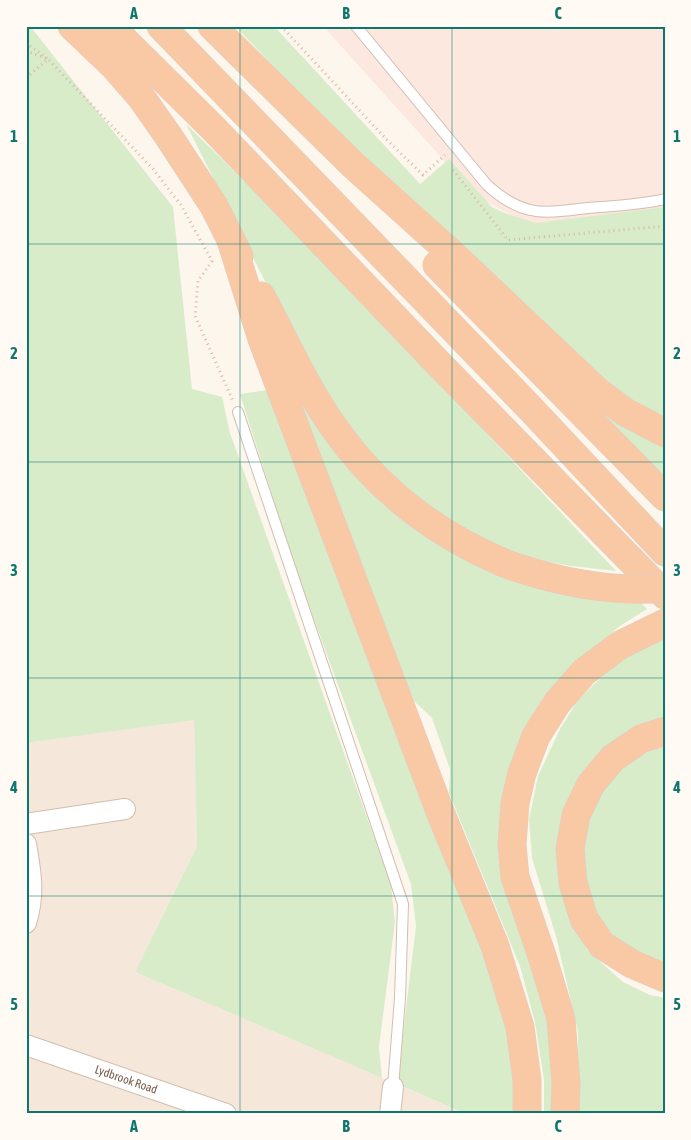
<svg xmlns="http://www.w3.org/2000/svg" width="691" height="1140" viewBox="0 0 691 1140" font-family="'Asap Condensed',sans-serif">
<rect width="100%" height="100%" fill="#fdf6ec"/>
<polygon fill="#f5e8da" points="194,719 197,846 135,972 466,1114 26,1114 26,743"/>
<polygon fill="#fde8e0" points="323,26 665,26 665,215 532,227 475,195"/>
<g fill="#d8ecc9">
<polygon points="26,26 30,26 173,207 192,389 222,397 230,433 391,885 395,922 379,1047 382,1078 135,972 197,846 194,720 26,743"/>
<polygon points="235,26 274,26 420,184 449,159 492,207 507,214 536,223 665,207 665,422 623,399 329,124"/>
<path d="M186,124C335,268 474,421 616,571L571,566L509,554L468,537L383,472L307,365Z"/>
<polygon points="277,352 422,532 632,594 647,609 620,626 575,664 542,699 509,775 547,1005 556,1114 544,1114 544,1080 535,1022 520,966 449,793 450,769 432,718 413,700"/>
<polygon points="268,390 513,1032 520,1114 466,1114 397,1084 416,926 411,884 297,573 240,394"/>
<polygon points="582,396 611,419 665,446 665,479"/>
<polygon points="665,637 665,722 564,814 557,863 568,912 587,950 623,982 650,995 665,998 665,1114 579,1114 578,1032 556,936 532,858 529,820 538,776 560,729 578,700 613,666 643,645"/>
<polygon points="665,746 665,966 617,946 595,922 580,868 584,822 600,792 614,776 630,763 655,748"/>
</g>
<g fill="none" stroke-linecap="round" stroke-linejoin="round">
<g stroke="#d1beb0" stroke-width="12">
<g id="service">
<path d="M356,26L487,185C499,196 513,206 530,210C548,214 569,210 588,208C613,206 640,205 665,199"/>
<polyline points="238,412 403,904 400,998 393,1087"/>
</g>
</g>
<g stroke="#d1beb0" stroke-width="22">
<g id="minor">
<polyline points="26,824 125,809"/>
<path d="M26,844C31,873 35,894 26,923"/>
<path id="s1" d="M26,1045L226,1114"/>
<polyline points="390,1114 393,1087"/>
</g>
</g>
<g stroke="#dad1cd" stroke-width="29">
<g id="trunk">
<polyline points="72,26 114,66 141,97 169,137 214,206 239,256"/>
<polyline points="110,26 214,129 438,363 665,595"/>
<polyline points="161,26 529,407 665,552"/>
<polyline points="212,26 351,163 452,254 598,392 625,412 665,433"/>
<polyline points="231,240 262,339 441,814 495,946 520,1027 527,1080 527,1114"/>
<polyline points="437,265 665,497"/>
<path d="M261,296C284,338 305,387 333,426C378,491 436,535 509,565"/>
<polyline points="665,731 641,739 613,758 591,784 576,815 570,849 573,883 584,919 602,945 632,964 665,978"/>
<polyline points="565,1114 566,1084 561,1019 543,959 515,877 512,845 515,803 522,773 536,736 557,703 584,672 620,645 665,623"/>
</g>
</g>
<g stroke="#d9b8a5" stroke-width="3" stroke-dasharray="1 4" stroke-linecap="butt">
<polyline points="281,26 386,139 423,175 445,155"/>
<polyline points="26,43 48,59 26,78"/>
<polyline points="26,51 48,59 153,169 181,205 212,261 198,281 195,316 233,401"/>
<polyline points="453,170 508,240 665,226"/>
</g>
<use href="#service" stroke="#fff" stroke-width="10"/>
<use href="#minor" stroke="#fff" stroke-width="20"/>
<use href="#trunk" stroke="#f9c8a4" stroke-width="28"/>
<g stroke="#dad1cd" stroke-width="29" stroke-linecap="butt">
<path id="trunk-bridge" d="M509,565C559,582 612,593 665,588"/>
</g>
<use href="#trunk-bridge" stroke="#f9c8a4" stroke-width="28"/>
</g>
<path fill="none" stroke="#0f766e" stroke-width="1" stroke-opacity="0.55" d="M240,26V1114M452,26V1114M26,244H665M26,462H665M26,678H665M26,896H665"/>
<g text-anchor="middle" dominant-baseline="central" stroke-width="4" stroke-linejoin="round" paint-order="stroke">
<g font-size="12" fill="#7a5c4d" stroke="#fffaf3">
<text stroke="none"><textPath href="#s1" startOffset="106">Lydbrook Road</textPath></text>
</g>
</g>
<rect width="691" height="1140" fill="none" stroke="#fffaf3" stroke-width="55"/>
<rect x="28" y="28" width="636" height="1084" fill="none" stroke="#0f766e" stroke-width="2"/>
<g font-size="16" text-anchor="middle" font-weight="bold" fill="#0f766e">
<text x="134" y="19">A</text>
<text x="346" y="19">B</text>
<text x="558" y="19">C</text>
<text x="14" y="142">1</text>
<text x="677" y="142">1</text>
<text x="14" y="359">2</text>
<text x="677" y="359">2</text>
<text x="14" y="576">3</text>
<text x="677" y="576">3</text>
<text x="14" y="793">4</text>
<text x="677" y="793">4</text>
<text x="14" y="1010">5</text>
<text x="677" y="1010">5</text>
<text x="134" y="1132">A</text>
<text x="346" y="1132">B</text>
<text x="558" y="1132">C</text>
</g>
</svg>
